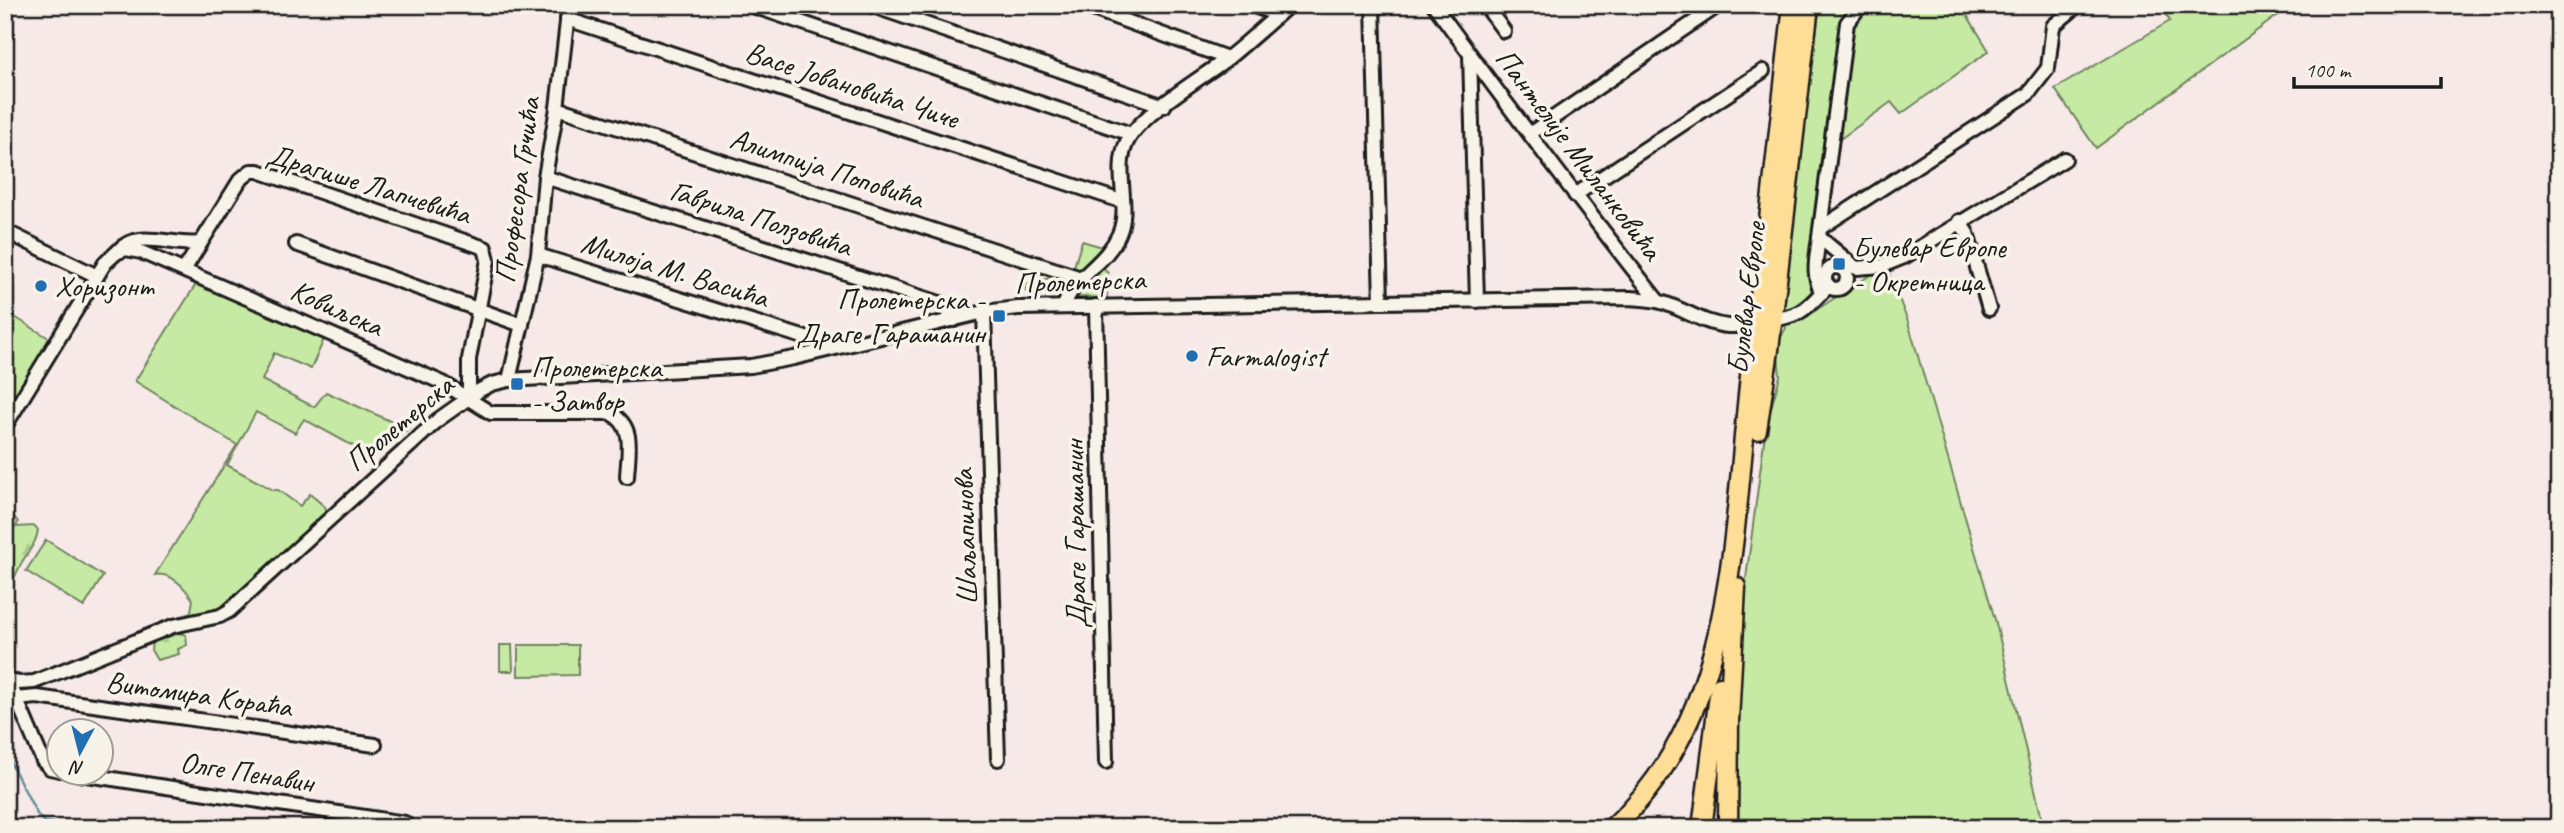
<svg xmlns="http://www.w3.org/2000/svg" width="2564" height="833" viewBox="0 0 2564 833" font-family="Caveat,sans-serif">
<defs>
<pattern id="forest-firs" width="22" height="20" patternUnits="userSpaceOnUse" patternTransform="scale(1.75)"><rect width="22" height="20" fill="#c6eaa4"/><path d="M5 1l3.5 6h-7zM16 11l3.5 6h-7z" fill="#aac88d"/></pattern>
<pattern id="park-crowns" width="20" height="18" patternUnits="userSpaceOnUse" patternTransform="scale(1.75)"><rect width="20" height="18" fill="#c6eaa4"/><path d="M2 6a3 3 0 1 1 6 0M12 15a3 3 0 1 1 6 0" fill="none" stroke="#aac88d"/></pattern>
</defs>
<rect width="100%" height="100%" fill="#f6e9e8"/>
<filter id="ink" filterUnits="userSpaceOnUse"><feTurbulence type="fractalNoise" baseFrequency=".0143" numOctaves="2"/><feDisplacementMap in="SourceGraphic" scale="14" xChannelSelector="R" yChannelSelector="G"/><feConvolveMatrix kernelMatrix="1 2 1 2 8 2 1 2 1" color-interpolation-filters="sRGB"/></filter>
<g filter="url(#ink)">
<g fill="#c6eaa4" stroke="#718360" stroke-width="2">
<polygon points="1820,5 1850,5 1849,19 1871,5 1961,5 1989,51 1901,114 1891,102 1836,142 1813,312 1886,265 1908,322 1996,623 2044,828 1738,828 1737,669 1746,579 1766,426 1780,376 1777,344 1786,328 1779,318"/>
<polygon points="2161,5 2292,5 2096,148 2055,89 2170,21"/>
<polygon points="1082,241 1106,248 1083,271 1073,270"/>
<polygon points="1102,268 1108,273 1107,298 1077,297 1075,294"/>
<path d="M198,281L325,337L311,369L274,353L262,380L314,407L326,392L408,429L373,457L304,419L295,433L256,412L227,465L273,490H278L300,506L310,494L325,507L327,511L226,605L212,611L185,616L191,611L193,600C185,588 171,572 155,575L237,445L135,381Z"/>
<polygon points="5,311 52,340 5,415"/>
<polygon points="46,540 103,576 84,607 26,571"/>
<polygon points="500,645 512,645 513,671 500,671"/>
<polygon points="518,645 578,645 578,675 518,676"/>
</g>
<g fill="url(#forest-firs)" stroke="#718360" stroke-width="2">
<path d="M5,514H12L18,522L16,527L35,526L38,530C36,544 29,550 22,562C16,573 16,579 5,587Z"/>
<polygon points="180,633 186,635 187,645 178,649 179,654 157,660 151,650 152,642"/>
</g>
<polygon fill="url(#park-crowns)" stroke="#718360" stroke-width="2" points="1058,276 1058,292 1026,292 1025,284"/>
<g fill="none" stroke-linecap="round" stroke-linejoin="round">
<polyline stroke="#628c9c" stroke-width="2.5" points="5,752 37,814 44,822 88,828"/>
<g stroke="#1c1c1c" stroke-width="18">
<g id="minor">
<polyline points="750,5 1131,134"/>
<polyline points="870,5 1164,106"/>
<polyline points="1082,5 1227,58"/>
<polyline points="1252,5 1278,15"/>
<polyline points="1373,5 1381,302"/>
<path d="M1434,5C1507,105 1581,204 1658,301"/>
<polyline points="1485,5 1504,31"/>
<polyline points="1861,5 1847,23 1819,237 1856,268 1882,266 1904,257 2065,159"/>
<polyline points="567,19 1121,201"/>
<polyline points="1470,54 1477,301"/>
<polyline points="557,108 1081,278"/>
<polyline points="1531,133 1719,5"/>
<polyline points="545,177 943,304 954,320"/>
<polyline points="1575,195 1763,71"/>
<polyline points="1959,221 1967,233 1989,309"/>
<polyline points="1822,227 2028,94 2048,68 2053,26 2078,5"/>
<polyline points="5,231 97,276"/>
<path d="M1819,237C1817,256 1811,275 1822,293"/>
<polyline points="296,244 522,325"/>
<path d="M118,251C138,228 173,247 200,243"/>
<polyline points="538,255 835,347"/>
<circle cx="1836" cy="278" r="11"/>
<polyline points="184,270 240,180 251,171 258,171 485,248 488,260 469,359 469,397"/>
<path d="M1064,306C1074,276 1106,264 1119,234C1131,207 1114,173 1126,144C1137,116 1202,78 1228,58C1249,41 1269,23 1289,5"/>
<polyline points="1096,306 1106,762"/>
<polyline points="984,312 998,759"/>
<polyline points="509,380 538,255 545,177 557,108 569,5"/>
<path d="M5,426L105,263L116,253L126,249L141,252L443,383L491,413H610C636,426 628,452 627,477"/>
<path d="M5,678L18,683L34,682L173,626L220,616L229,611L439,419L480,390L492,384L509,380L751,366L794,358L984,312L1018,308L1630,298C1639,299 1648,299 1657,301C1682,307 1702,324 1728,326C1742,327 1748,321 1760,321C1796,318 1805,313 1828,285"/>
<polyline points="14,693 43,761 50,768 60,770"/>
<polyline points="16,699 37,697 375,745"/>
<polyline points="80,774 405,823"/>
</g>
</g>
<g stroke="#1c1c1c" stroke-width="23">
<g id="primary">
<polyline points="1757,430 1769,350 1809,5"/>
<path d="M1612,828C1739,714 1732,524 1751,368C1767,247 1779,126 1793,5"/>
<polyline points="1702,828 1720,687"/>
<polyline points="1728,828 1729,721 1736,587"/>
</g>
</g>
<use href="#minor" stroke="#f7f3e8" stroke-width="12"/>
<use href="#primary" stroke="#fedd96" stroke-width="18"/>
</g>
</g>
<g fill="#1f6fb2" stroke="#f7f3e8" stroke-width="2.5">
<rect x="1832" y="257" width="14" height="14" rx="3.5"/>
<circle cx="41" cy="286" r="7"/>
<rect x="992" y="309" width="14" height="14" rx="3.5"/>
<circle cx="1192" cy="356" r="7"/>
<rect x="510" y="377" width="14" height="14" rx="3.5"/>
</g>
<g text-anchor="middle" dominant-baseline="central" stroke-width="7" stroke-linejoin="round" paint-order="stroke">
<g font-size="30" fill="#1c1c1c" stroke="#f7f3e8">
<text transform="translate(852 85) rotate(18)">Васе Јовановића Чиче</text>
<text transform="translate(1579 154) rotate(53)">Пантелије Миланковића</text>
<text transform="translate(827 168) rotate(18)">Алимпија Поповића</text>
<text transform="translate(369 184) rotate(17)">Драгише Лапчевића</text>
<text transform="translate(517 190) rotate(-82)">Професора Грчића</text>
<text transform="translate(761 218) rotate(18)">Гаврила Ползовића</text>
<text transform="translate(675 270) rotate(17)">Милоја М. Васића</text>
<text transform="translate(1080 281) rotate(-2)">Пролетерска</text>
<text transform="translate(1746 298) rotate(-83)">Булевар Европе</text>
<text transform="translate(337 308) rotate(24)">Ковиљска</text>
<text transform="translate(399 423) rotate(-40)">Пролетерска</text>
<text transform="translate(1075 534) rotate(-91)">Драге Гарашанин</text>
<text transform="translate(965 537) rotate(-92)">Шаљапинова</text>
<text transform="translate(199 694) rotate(8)">Витомира Кораћа</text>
<text transform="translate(247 772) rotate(9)">Олге Пенавин</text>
</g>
<g font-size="30" fill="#1c1c1c" stroke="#f7f3e8" text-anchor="start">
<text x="1853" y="247">Булевар Европе<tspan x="1853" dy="34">- Окретница</tspan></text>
<text x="55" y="286">Хоризонт</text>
<text x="985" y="299" text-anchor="end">Пролетерска -<tspan x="985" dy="34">Драге Гарашанин</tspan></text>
<text x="1206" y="356">Farmalogist</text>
<text x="531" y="367">Пролетерска<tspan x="531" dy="34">- Затвор</tspan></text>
</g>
</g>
<rect width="2564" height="833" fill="none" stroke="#f7f3e8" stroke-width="28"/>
<rect x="14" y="14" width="2536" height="805" fill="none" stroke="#1c1c1c" stroke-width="2.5" filter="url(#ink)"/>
<g transform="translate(80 752) rotate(187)"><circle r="33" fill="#f7f3e8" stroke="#9f9d96" stroke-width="2"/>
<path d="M0-5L12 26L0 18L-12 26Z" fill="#1f6fb2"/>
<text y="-10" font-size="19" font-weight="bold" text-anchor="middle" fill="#1c1c1c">N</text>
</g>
<path d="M2294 77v10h147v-10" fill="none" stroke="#1c1c1c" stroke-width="3.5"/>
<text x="2305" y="77" font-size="21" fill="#1c1c1c" stroke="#f7f3e8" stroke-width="5" paint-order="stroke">100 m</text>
</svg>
